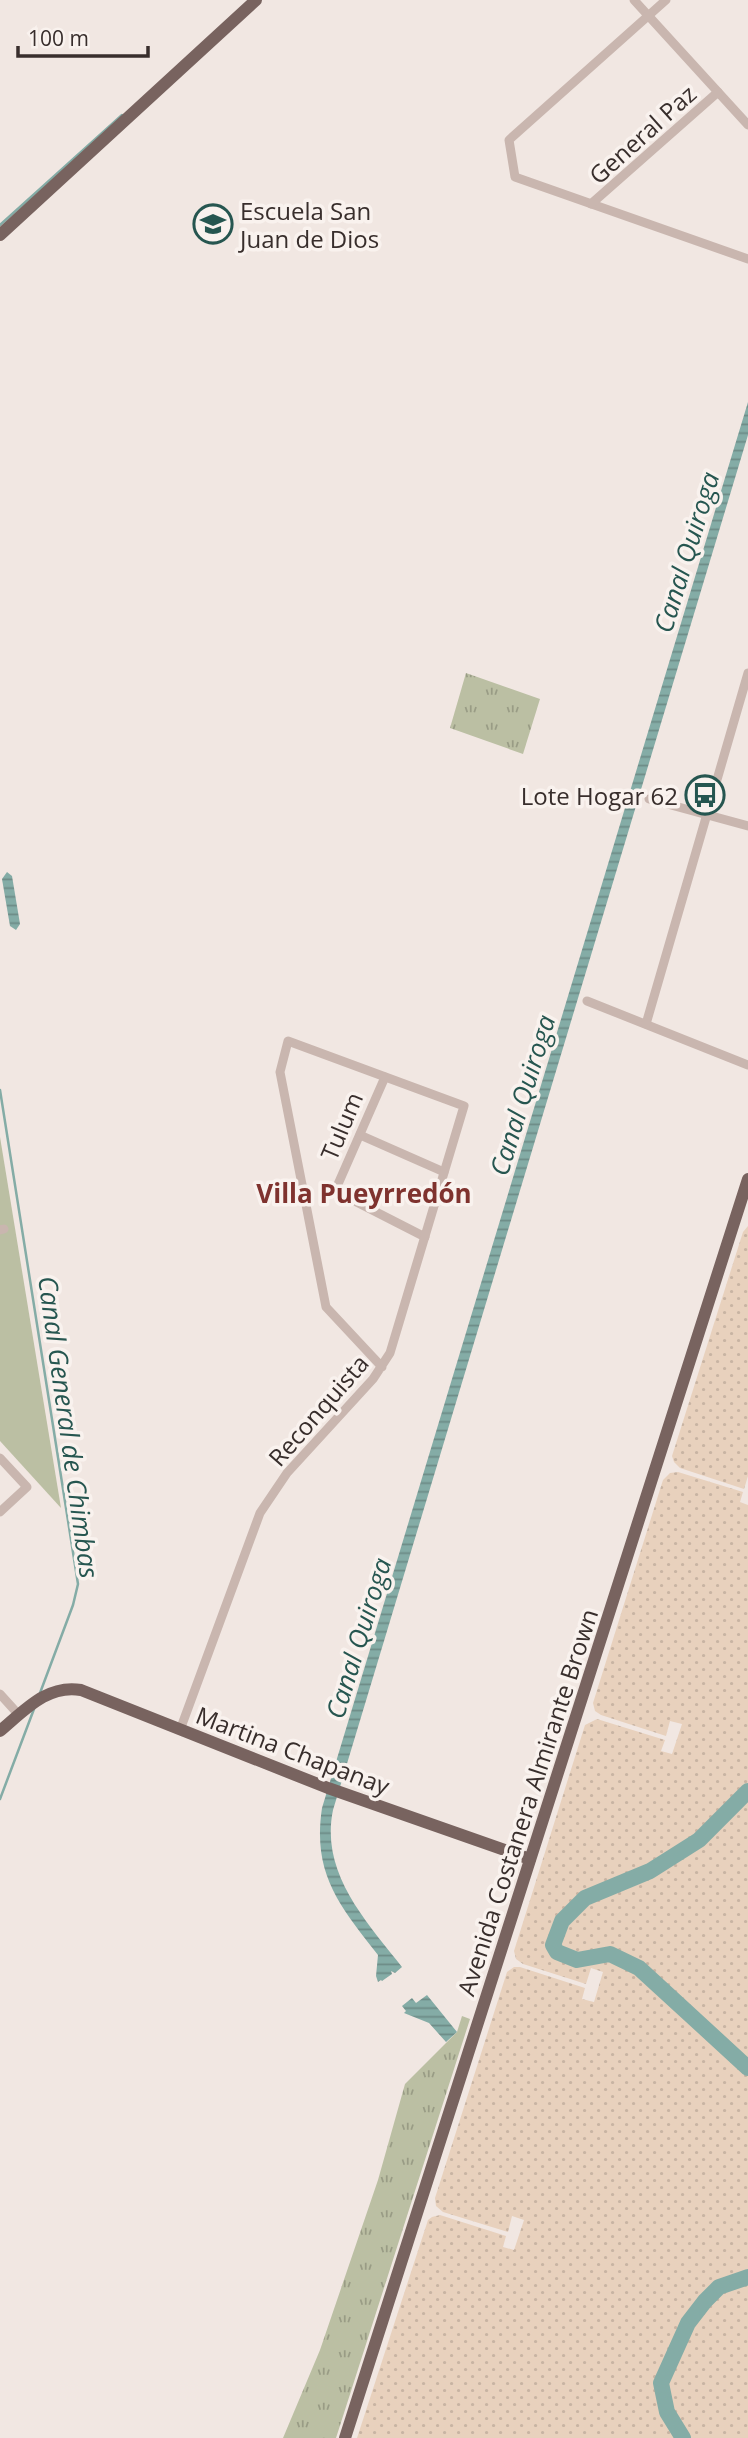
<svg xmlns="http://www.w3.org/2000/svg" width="748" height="2438" viewBox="0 0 748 2438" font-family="'Open Sans',sans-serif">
<defs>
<pattern id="sand-dots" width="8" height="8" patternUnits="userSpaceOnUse" patternTransform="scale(1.75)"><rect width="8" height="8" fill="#e8d1bd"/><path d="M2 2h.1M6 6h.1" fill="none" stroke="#c8b4a3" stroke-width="1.8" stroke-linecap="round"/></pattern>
<pattern id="park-tufts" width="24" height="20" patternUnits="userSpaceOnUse" patternTransform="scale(1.75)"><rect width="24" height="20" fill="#bbbfa3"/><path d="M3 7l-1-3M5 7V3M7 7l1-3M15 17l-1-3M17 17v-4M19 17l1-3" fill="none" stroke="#999c85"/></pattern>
<pattern id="water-rules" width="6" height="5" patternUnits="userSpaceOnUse" patternTransform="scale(1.75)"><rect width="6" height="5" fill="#84aca6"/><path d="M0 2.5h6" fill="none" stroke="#6d8c87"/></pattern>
</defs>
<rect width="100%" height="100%" fill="#f1e7e2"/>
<g fill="url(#sand-dots)">
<polygon points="748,1226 748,1476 744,1489 680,1468 674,1462 672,1456 743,1232"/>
<polygon points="678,1472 743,1492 740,1502 748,1505 748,2438 357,2438 428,2220 432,2217 440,2215 506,2236 503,2247 514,2250 524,2220 512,2216 508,2232 443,2212 436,2206 435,2198 507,1972 514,1967 520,1967 585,1988 582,1999 594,2002 603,1972 591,1968 586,1984 523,1964 516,1959 514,1951 585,1725 597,1719 665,1740 661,1751 672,1754 682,1724 670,1721 666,1736 601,1715 595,1711 593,1703 663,1480 670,1473"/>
</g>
<g fill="url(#park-tufts)">
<polygon points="466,673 540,699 523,754 450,728"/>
<polygon points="462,2016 470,2019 336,2438 283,2438 320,2350 378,2180 405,2084 457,2032"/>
</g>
<polygon fill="#bbbfa3" points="0,1137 61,1508 0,1441"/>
<g fill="url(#water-rules)">
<path d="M748,402V435L333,1810C320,1873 366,1921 402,1967L395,1973L391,1971L392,1974L382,1981L381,1980L378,1982L376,1976L378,1955C340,1906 312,1874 322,1808Z"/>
<polygon points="7,872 12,876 20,924 16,930 10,926 2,879"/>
<polygon points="427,1995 457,2032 446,2042 429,2023 404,2013 406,2011 402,2006 412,1998 416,2003"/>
</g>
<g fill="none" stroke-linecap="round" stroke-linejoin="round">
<g stroke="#84aca6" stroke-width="2.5">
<polyline points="0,225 122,115"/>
<polyline points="0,1090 78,1584 73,1605 40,1693"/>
<polyline points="0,1799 34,1709"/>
</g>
<g stroke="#84aca6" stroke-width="16">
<polyline points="748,1791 699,1840 650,1871 585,1898 562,1921 553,1945 557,1952 577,1960 610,1954 639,1968 748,2068"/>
<polyline points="683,2438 667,2412 661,2383 688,2323 705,2301 719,2287 748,2277"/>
</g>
<g stroke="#c9b6af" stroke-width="9">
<polyline points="634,0 748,125"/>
<polyline points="666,0 509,140 515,177 748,259"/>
<polyline points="591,204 718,92"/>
<polyline points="649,799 748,826"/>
<polyline points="587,1001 748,1065"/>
<polyline points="646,1024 748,673"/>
<polyline points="385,1077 335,1191 425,1237"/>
<polyline points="360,1135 444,1172"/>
<polyline points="0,1230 4,1229"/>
<polyline points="0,1458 27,1487 0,1512"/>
<polyline points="0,1694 19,1715"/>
<polyline points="180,1730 260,1513 287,1473 373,1379 390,1353 464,1106 288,1041 280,1072 326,1307 382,1367"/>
</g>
<g stroke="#78635f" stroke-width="12">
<polyline points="0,235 256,0"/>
<path d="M0,1731C24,1711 47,1684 81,1690L328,1788L530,1859"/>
<polyline points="345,2438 748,1179"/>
</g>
</g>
<defs>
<g id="school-ring" transform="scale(2.0125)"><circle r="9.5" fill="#f9f2ee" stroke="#265650" stroke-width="1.5"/><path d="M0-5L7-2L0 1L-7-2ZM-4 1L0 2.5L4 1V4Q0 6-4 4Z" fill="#265650"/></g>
<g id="bus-ring" transform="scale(2.0125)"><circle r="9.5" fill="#f9f2ee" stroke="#265650" stroke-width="1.5"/><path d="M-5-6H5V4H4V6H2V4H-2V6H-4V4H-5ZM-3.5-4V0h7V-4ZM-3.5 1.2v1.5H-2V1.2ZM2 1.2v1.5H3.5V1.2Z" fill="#265650"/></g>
</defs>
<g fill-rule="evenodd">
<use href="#school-ring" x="213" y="224"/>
<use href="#bus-ring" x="705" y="795"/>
</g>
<g text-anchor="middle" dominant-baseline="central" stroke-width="7" stroke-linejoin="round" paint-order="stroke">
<g font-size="24" fill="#382e2c" stroke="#f9f2ee">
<text transform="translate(642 134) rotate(-42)">General Paz</text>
<text transform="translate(341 1126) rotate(-67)">Tulum</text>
<text transform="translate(318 1410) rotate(-49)">Reconquista</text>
<text transform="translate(293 1750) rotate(21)">Martina Chapanay</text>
<text transform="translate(527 1802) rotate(-72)">Avenida Costanera Almirante Brown</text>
</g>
<g font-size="24" fill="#382e2c" stroke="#f9f2ee" text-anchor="start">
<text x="240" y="210">Escuela San<tspan x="240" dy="28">Juan de Dios</tspan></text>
<text x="678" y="795" text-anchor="end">Lote Hogar 62</text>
</g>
<g font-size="26" font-style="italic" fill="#265650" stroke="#f9f2ee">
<text transform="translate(686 552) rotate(-73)">Canal Quiroga</text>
<text transform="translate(522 1095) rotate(-73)">Canal Quiroga</text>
<text transform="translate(69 1427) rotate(82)">Canal General de Chimbas</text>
<text transform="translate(358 1638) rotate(-73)">Canal Quiroga</text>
</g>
<g font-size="26" font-weight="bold" fill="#7f322e" stroke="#f9f2ee">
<text x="364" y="1193">Villa Pueyrredón</text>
</g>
</g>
<path d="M18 46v10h130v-10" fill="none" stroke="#382e2c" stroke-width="3.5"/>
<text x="28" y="46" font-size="21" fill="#382e2c" stroke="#f9f2ee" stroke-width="5" paint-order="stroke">100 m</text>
</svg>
